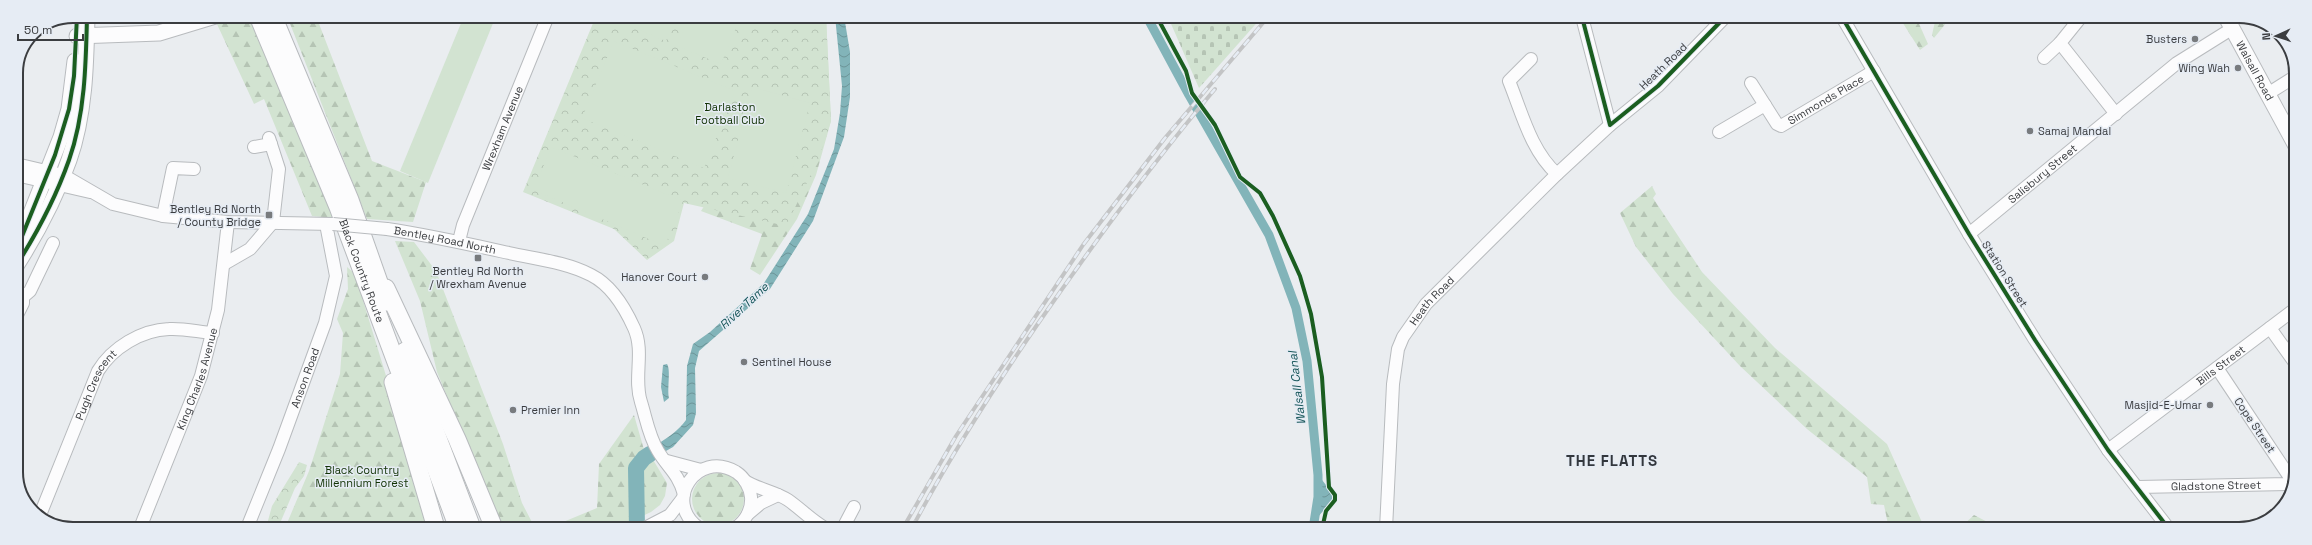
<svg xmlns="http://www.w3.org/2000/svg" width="2312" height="545" viewBox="0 0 2312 545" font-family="'Space Grotesk',sans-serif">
<defs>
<pattern id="forest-firs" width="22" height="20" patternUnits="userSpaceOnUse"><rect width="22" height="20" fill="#d2e3d1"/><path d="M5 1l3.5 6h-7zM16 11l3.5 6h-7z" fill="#b5c4b4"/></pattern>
<pattern id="cemetery-stones" width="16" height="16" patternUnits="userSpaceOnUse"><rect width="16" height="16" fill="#d2e3d1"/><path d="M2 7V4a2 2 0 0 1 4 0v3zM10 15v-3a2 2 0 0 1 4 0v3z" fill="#b5c4b4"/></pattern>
<pattern id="park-crowns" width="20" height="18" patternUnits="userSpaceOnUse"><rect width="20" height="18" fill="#d2e3d1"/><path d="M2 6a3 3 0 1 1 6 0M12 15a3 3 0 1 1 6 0" fill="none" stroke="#b5c4b4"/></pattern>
<pattern id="water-waves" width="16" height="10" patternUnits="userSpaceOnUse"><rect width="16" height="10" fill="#82b4b9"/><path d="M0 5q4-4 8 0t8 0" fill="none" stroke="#6c9498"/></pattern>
</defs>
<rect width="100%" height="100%" fill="#eaedf0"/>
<g fill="url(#forest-firs)">
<polygon points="234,16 250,16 334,218 312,216 264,99 254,104 216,22"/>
<polygon points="287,16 316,16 372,161 426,182 413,222 367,219"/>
<polygon points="826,16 831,121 816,175 797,219 760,275 750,269 762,234 701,211"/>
<polygon points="1899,17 1916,17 1928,44 1920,50"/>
<polygon points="1936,17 1951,17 1934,38 1932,35"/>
<polygon points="1652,186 1656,194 1653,198 1702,272 1775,348 1887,444 1925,529 1889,529 1884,505 1871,504 1867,477 1807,429 1740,366 1673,294 1636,247 1620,213"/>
<polygon points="395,241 414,242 436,271 503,444 522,503 535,528 501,528 437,372 420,301"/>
<polygon points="347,267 355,274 412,461 428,528 285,528 309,471 340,374 343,333 337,319 348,289"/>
<polygon points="634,415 645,453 637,459 643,464 652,458 667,483 665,496 660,505 651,512 617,528 539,528 551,527 597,508 599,464"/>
<circle cx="718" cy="499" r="26"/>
<polygon points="1974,515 2001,529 1959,529"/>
</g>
<polygon fill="url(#cemetery-stones)" points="1168,17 1262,17 1199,88"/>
<g fill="url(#park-crowns)">
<polygon points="596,16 826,16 831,121 819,158 786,226 684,203 674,241 647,260 614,229 523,192"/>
<polygon points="299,462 307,465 304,476 295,488 278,528 266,528 272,506"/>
</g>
<g fill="#d2e3d1">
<polygon points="464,16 496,16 428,183 400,171"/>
<polygon points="625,16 676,16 666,41 622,23"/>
<polygon points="689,16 741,16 721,64 677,46"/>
<polygon points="614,41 735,91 704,168 582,118"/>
<polygon points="752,87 810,103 786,193 728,178"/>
<polygon points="551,147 683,201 665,246 534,190"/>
</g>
<g fill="url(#water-waves)">
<path d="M835,16H844L850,52V97L844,137L813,221L770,289L699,351L695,368L696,413L693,425L673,447L643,464L640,471L632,467C645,446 670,442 686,420L687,366L693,344L710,332L764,283L808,214L834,149L840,113L842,86Z"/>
<path d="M667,364C671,370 667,389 669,398L664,402L661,387L663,365Z"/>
<polygon points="1318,475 1334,495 1334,499 1315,520"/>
</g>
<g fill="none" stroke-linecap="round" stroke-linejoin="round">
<polyline stroke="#82b4b9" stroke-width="9" points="1147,17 1189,95 1269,235 1296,308 1307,361 1318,475 1318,497 1313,529"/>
<polyline stroke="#82b4b9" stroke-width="16" points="637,528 636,468 644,458 650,454"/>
<g stroke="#b8bbbe" stroke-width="14">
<g id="minor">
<polyline points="1582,17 1610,125"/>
<polyline points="1842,17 1969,234 2035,340 2108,450 2169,529"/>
<polyline points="2081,17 2060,43 2116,114"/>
<polyline points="2044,58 2060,43"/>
<path d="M1531,59L1509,81C1522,113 1531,151 1557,174"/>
<path id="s1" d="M1751,83L1777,124L1781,126L1874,71"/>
<polyline points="2269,93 2296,76"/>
<polyline points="1719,132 1765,105"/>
<polyline points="254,147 271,144"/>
<polyline points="16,164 63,175 113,204 163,216 228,222 333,224"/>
<polyline points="16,175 90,192"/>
<polyline points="163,216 173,168 194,169"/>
<path id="s2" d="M387,229C428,235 468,244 509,253C536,259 566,262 591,275C611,285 625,308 634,328C645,352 633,378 641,402C646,418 649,437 658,451C668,468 678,473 684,494"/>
<path id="s3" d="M1969,234L2177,63L2233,28"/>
<path id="s4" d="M459,241L463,225L548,16"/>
<polyline points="224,264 250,249 273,222 279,169 269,138"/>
<polyline points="16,317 23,303 23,297 30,291 53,243"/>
<polyline points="2270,328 2295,363"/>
<path id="s5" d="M2108,450L2295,309"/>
<polyline points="667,461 701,470"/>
<path d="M745,481C758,489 776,492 788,500C801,509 811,520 825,528"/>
<path id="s6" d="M2138,487L2289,484L2293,482L2217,368"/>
<polyline points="748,514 761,503 778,495"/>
<path id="s7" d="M40,515L98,371C112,348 141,330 169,329C183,328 199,332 213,333"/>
<path id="s8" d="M140,528L201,376L218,310L228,222"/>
<path id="s9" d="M247,528L279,449L325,323L336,276L326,224"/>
<polyline points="645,528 670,515 683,498"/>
<path d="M699,528C662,502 697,449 736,472C744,477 750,487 751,497C752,509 746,521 735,528"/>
<polyline points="843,528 854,507"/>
<path id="s10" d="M1386,529L1393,384L1398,349L1403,337L1426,304L1557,174L1610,125L1658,86L1725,17"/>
</g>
</g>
<g stroke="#b8bbbe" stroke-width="17">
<g id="major">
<path id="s11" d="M2226,17L2296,146"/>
<polyline points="77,36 159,33 215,16"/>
<polyline points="16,251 61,137 69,109 75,61"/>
<path d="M16,266C37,233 56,197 69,160C85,115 86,63 87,16"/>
</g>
</g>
<g stroke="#b8bbbe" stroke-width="19">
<g id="highway">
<path id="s12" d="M258,16L338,207L458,528"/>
<polyline points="273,16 350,200 386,302"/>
<polyline points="386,288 457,439 494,528"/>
<polyline points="405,351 472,528"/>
<polyline points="393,382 436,528"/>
</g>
</g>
<use href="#minor" stroke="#fcfcfd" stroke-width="12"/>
<use href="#major" stroke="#fcfcfd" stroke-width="15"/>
<use href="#highway" stroke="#fcfcfd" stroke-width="17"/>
<g stroke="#c3c4c5" stroke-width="4">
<g id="rail">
<polyline points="903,528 956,436 1083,245 1165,138 1268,17"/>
<path d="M912,528C949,458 992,391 1037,325C1093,244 1151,165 1215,89"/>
</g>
</g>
<use href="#rail" stroke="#e6ecf4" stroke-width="2.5" stroke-dasharray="8" stroke-linecap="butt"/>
<g stroke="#b8bbbe" stroke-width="14" stroke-linecap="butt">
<polyline id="minor-bridge" points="333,224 387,229"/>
</g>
<use href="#minor-bridge" stroke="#fcfcfd" stroke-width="12"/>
<g stroke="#e6ecf4" stroke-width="6">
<g id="cycleway">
<polyline points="1157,17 1186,71 1192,93 1215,125 1240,177 1260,193 1273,216 1300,276 1311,314 1322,377 1329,487 1335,495 1335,500 1326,511 1322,529"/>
<polyline points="1582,17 1610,125 1658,86 1725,17"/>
<polyline points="1842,17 1969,234 2035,340 2108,450 2169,529"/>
<polyline points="16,251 55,155 69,109 74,76 77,16"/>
<path d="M16,266C37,233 56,197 69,160C85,115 86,63 87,16"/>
</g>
</g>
<use href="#cycleway" stroke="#1b5e20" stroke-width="4"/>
</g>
<g fill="#787b7e" stroke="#e6ecf4" stroke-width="1.5">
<circle cx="2195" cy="39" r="4"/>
<circle cx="2238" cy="68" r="4"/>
<circle cx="2030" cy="131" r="4"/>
<rect x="265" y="211" width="8" height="8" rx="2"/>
<rect x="474" y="254" width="8" height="8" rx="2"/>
<circle cx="705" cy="277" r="4"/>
<circle cx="744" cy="362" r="4"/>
<circle cx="2210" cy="405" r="4"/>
<circle cx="513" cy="410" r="4"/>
</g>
<g text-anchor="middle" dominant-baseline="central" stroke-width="3" stroke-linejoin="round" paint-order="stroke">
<g font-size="11" fill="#3b3d40" stroke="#e6ecf4" text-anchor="end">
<text x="2187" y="39">Busters</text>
<text x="2230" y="68">Wing Wah</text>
<text x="2038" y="131" text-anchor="start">Samaj Mandal</text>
<text x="261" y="209">Bentley Rd North<tspan x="261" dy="13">/ County Bridge</tspan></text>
<text x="478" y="271" text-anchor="middle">Bentley Rd North<tspan x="478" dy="13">/ Wrexham Avenue</tspan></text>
<text x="697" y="277">Hanover Court</text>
<text x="752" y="362" text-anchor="start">Sentinel House</text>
<text x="2202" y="405">Masjid-E-Umar</text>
<text x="521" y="410" text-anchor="start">Premier Inn</text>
</g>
<g font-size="11" fill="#3b3d40" stroke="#e6ecf4">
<text transform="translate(1663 66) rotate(-44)">Heath Road</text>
<text stroke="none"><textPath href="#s11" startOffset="61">Walsall Road</textPath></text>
<text stroke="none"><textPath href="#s1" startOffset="105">Simmonds Place</textPath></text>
<text stroke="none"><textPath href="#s4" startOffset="121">Wrexham Avenue</textPath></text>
<text stroke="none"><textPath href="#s3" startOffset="95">Salisbury Street</textPath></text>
<text stroke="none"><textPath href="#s2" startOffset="59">Bentley Road North</textPath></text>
<text stroke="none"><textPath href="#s12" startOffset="275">Black Country Route</textPath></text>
<text transform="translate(2005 274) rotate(58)">Station Street</text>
<text stroke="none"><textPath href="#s10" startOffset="240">Heath Road</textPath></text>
<text stroke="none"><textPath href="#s5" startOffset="141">Bills Street</textPath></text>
<text stroke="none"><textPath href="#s8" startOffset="160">King Charles Avenue</textPath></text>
<text stroke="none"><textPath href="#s9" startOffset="161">Anson Road</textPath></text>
<text stroke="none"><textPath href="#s7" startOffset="142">Pugh Crescent</textPath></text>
<text transform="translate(2255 425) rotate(56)">Cope Street</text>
<text stroke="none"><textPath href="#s6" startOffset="78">Gladstone Street</textPath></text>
</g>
<g font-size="11" fill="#113204" stroke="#e6ecf4">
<text x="730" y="107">Darlaston<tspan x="730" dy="13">Football Club</tspan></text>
<text x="362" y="470">Black Country<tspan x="362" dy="13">Millennium Forest</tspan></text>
</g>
<g font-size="12" font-style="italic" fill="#165559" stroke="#e6ecf4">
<text transform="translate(744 306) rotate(-43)">River Tame</text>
<text transform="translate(1297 388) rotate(-97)">Walsall Canal</text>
</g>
<g font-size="15" font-weight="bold" letter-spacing="1" fill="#33373d" stroke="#e6ecf4">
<text x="1612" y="460">THE FLATTS</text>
</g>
</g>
<path d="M0 0H2312V545H0ZM73 23H2239A50 50 0 0 1 2289 73V472A50 50 0 0 1 2239 522H73A50 50 0 0 1 23 472V73A50 50 0 0 1 73 23Z" fill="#e6ecf4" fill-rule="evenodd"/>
<path fill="none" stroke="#3b3d40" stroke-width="2" d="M73 23H2239A50 50 0 0 1 2289 73V472A50 50 0 0 1 2239 522H73A50 50 0 0 1 23 472V73A50 50 0 0 1 73 23Z"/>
<g transform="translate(2276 36) rotate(267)" stroke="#e6ecf4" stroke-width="3" paint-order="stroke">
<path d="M0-3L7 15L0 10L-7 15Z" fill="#3b3d40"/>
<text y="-6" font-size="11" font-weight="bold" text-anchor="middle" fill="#3b3d40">N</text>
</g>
<path d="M18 34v6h65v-6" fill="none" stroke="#3b3d40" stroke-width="2"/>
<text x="24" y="34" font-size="12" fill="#3b3d40" stroke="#e6ecf4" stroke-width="3" paint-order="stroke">50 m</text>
</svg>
